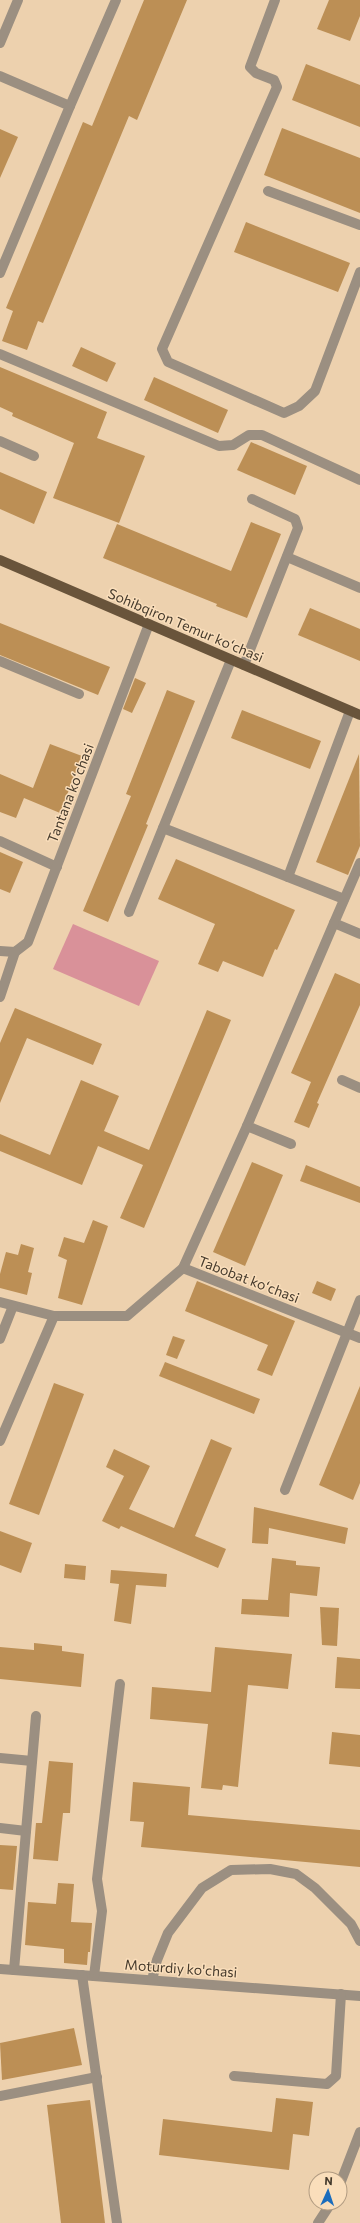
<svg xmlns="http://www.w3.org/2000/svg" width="360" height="2223" viewBox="0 0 360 2223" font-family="Commissioner,sans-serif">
<rect width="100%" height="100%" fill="#edd1ae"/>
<polygon fill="#d99199" points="73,924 159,961 139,1006 53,969"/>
<g fill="#bc8f55">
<polygon points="144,0 187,0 137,120 129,116 43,323 38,321 27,350 2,341 13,311 6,308 83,122 92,126"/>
<polygon points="329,0 360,0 360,16 350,41 317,29"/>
<polygon points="306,64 360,85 360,127 292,100"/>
<polygon points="282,128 360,158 360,213 264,175"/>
<polygon points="0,129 18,137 0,178"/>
<polygon points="246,222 350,263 338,292 234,252"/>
<polygon points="81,347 116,363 107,382 72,366"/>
<polygon points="0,367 107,412 97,438 145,456 119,523 53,498 74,443 12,416 13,413 0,407"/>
<polygon points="154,377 228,410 218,433 144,400"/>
<polygon points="251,442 307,466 295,495 237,470"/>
<polygon points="0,472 47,492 34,524 0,509"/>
<polygon points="251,522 281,534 247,618 216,606 217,604 103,558 117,524 231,571"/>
<polygon points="310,608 360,629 360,661 298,635"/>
<polygon points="0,623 110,667 98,695 0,655"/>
<polygon points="135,678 146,683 132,713 123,709"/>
<polygon points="167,690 195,701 146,824 148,825 108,922 83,911 131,796 126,794"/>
<polygon points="242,710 321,741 310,769 231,738"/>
<polygon points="50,744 82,756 60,813 24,798 16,818 0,812 0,774 33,788"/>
<polygon points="359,754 360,846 348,875 316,862"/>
<polygon points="0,852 23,862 10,893 0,889"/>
<polygon points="176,859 295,910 277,950 275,949 263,977 223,961 218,972 198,964 215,924 158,899"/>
<polygon points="335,973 360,984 360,1005 317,1103 319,1104 309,1128 294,1122 311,1082 291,1073"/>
<polygon points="15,1008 102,1044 93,1065 27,1038 0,1103 0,1043"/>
<polygon points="207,1010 231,1020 144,1228 120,1218 143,1165 98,1146 82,1185 0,1151 0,1134 50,1155 81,1080 119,1096 104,1131 149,1150"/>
<polygon points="252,1162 283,1175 245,1266 213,1252"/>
<polygon points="306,1165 360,1187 360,1203 300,1181"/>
<polygon points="93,1220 108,1226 82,1305 58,1298 67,1260 58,1256 64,1237 84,1243"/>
<polygon points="21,1244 34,1248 28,1272 32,1273 27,1295 0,1288 0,1274 6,1252 18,1255"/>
<polygon points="197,1281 295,1321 272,1376 257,1370 268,1345 185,1311"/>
<polygon points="317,1281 336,1289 331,1301 312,1293"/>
<polygon points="173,1336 185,1340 177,1359 166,1355"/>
<polygon points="165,1362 260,1399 254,1414 159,1376"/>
<polygon points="54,1383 84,1394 39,1515 9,1504"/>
<polygon points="360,1386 360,1483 353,1500 319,1485"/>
<polygon points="211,1439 232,1448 195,1536 226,1549 218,1568 121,1526 119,1529 102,1521 124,1476 106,1467 114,1449 150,1466 129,1509 174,1528"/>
<polygon points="254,1507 348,1528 345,1544 269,1528 268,1544 252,1543"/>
<polygon points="0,1531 32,1543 21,1573 0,1565"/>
<polygon points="272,1558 296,1561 296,1565 320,1567 317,1596 290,1593 289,1617 241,1614 242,1599 268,1600"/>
<polygon points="65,1564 86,1566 85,1580 64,1578"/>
<polygon points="111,1570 167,1574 166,1587 136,1585 131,1624 114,1621 119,1584 110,1583"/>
<polygon points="320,1607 339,1608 337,1646 322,1645"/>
<polygon points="34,1643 62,1646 62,1651 84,1654 81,1687 0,1679 0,1647 34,1650"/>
<polygon points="215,1647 292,1654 288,1689 248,1685 238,1787 223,1785 222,1790 201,1788 208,1724 150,1719 152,1687 211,1692"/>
<polygon points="337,1657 360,1659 360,1689 335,1688"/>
<polygon points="332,1732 360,1735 360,1767 329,1764"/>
<polygon points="49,1761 73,1763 70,1813 63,1813 58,1861 33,1859 36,1823 42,1823"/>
<polygon points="133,1782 190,1787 188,1815 360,1830 360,1867 141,1847 144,1822 130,1821"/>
<polygon points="0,1845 17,1846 13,1890 0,1889"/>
<polygon points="58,1883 74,1884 71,1922 92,1923 90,1952 88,1952 87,1965 64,1963 64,1949 25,1945 28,1902 56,1904"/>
<polygon points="74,2028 82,2065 2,2080 0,2043"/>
<polygon points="276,2098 313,2102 309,2136 293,2134 289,2170 159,2155 163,2119 272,2132"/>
<polygon points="90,2100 105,2223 61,2223 47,2105"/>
</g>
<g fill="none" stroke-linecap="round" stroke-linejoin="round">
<g stroke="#9b8f81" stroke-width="10">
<polyline points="275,0 250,67 256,73 274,80 277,87 162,349 168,362 284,413 299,406 315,391 360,272"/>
<polyline points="0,43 18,0"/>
<polyline points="0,76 70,106 0,273"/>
<polyline points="70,106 116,0"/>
<polyline points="268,191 360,225"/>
<polyline points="0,354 219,446 233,445 249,435 262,435 360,480"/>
<polyline points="0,441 34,456"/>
<polyline points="287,557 360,588"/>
<polyline points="0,661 79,694"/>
<polyline points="244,665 298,528 295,519 252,499"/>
<polyline points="163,828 344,899"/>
<polyline points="0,841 57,867"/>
<polyline points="360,863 334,923 360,934"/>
<polyline points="288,877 350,711"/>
<polyline points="129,912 231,660"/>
<polyline points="0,951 15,952 28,942 149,624"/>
<polyline points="0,997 15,952"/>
<polyline points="342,1080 360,1088"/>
<polyline points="291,1144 247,1126 334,923"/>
<polyline points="183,1268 360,1338"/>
<polyline points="0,1302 54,1316 127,1316 183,1268 247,1126"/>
<polyline points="0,1339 13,1306"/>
<polyline points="0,1441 54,1316"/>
<polyline points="285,1490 360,1300"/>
<polyline points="0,1758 32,1761"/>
<polyline points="0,1828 26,1831"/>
<polyline points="0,1969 360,1996"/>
<polyline points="14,1970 36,1716"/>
<polyline points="82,1975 117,2223"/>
<polyline points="94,1976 102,1911 97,1879 120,1684"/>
<polyline points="152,1980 157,1960 168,1933 202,1888 231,1870 270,1869 296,1874 315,1888 351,1924 360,1941"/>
<polyline points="234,2076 327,2084 336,2076 341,1994"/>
<polyline points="0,2096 97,2077"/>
<polyline points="340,2184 360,2132"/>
<polyline points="318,2223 331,2203"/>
</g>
<polyline stroke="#69543b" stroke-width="10" points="0,560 360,715"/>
</g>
<g text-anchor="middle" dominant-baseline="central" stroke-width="3" stroke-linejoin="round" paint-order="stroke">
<g font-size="14" fill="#453a2c" stroke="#fadebb">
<text transform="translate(186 625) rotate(23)">Sohibqiron Temur koʻchasi</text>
<text transform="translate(70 793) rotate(-69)">Tantana koʻchasi</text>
<text transform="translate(249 1279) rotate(21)">Tabobat koʻchasi</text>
<text transform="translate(181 1968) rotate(4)">Moturdiy ko'chasi</text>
</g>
</g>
<g transform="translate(328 2191) rotate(3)"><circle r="19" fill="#fadebb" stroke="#b29c82"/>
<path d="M0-3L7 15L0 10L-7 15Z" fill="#1c6dbc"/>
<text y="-6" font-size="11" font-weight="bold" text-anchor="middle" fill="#453a2c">N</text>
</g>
</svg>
